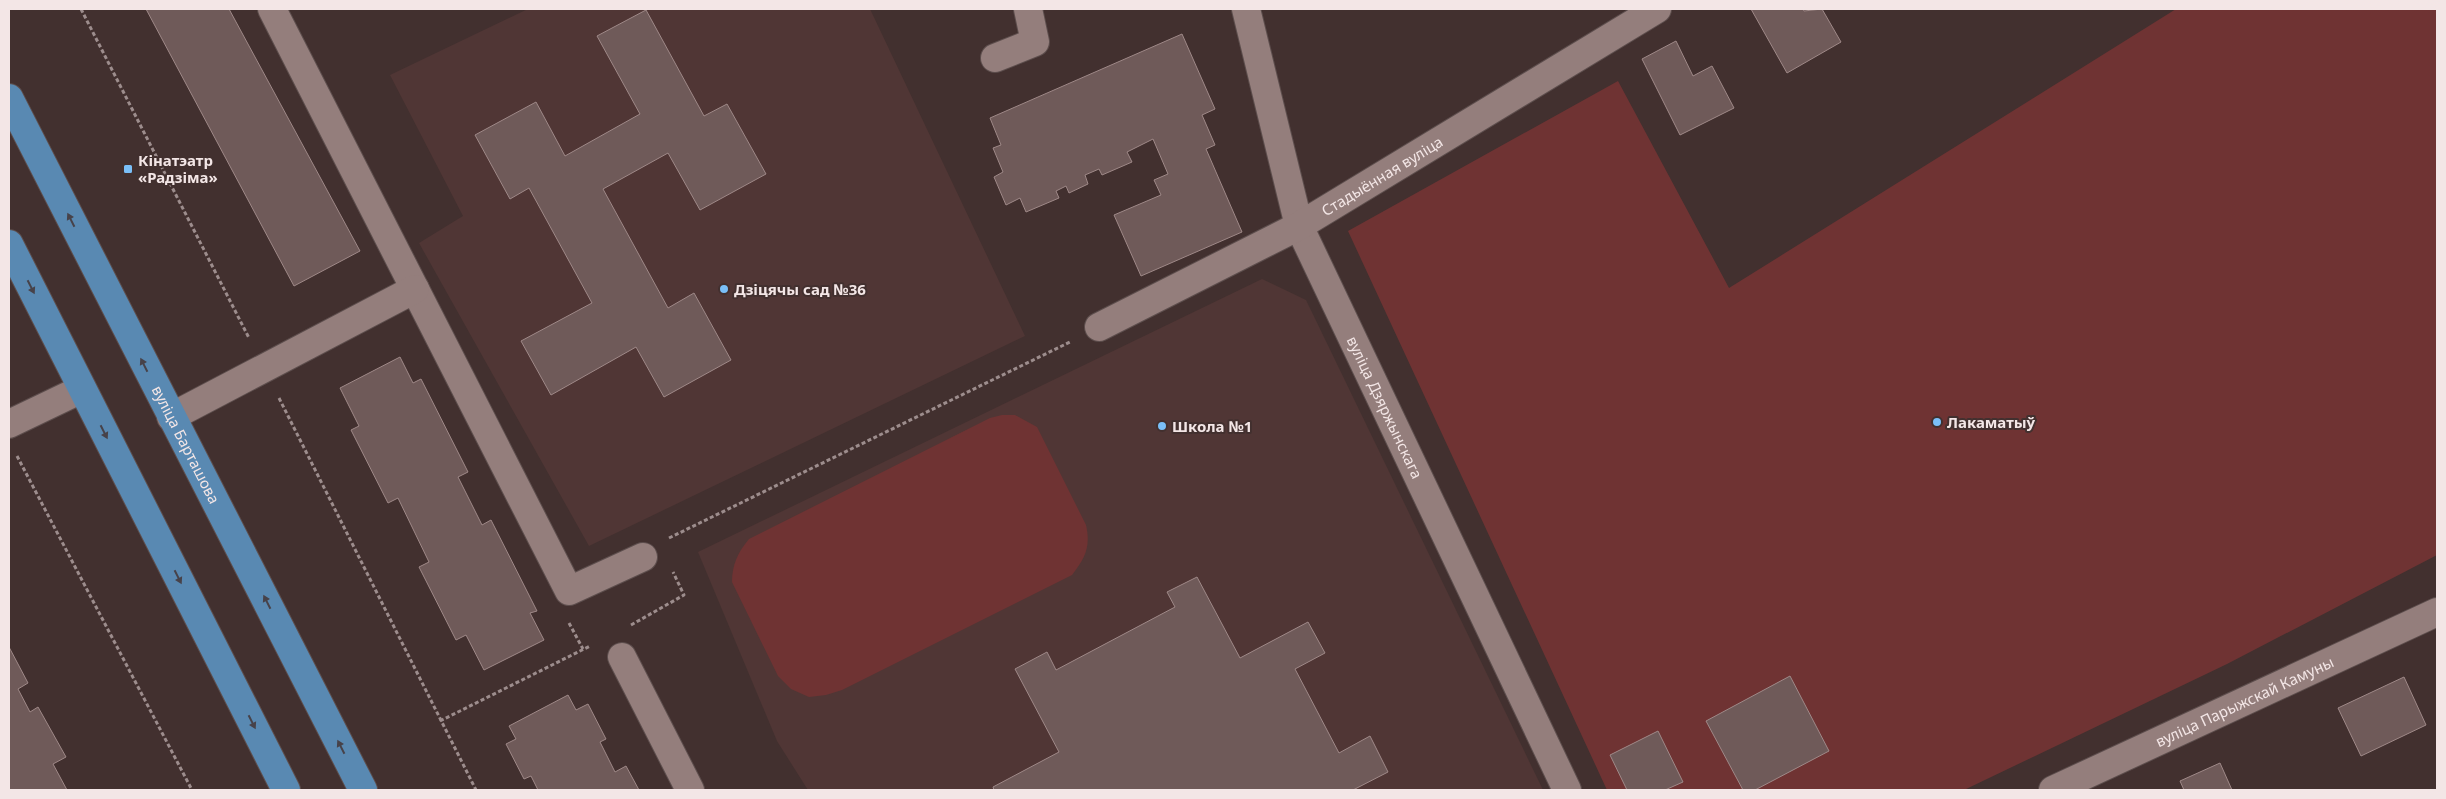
<svg xmlns="http://www.w3.org/2000/svg" width="2446" height="799" viewBox="0 0 2446 799" font-family="'Noto Sans',sans-serif">
<rect width="100%" height="100%" fill="#42302f"/>
<g fill="#503635">
<polygon points="528,9 870,9 1025,336 589,546 419,243 463,216 390,75"/>
<polygon points="1262,279 1306,300 1543,790 808,790 777,741 698,552"/>
</g>
<g fill="#6f3333">
<polygon points="2176,9 2437,9 2437,555 2227,664 1964,790 1607,790 1348,231 1618,81 1729,288"/>
<path d="M1002,415H1015L1037,427L1086,525C1091,547 1085,558 1072,575L842,690L826,695L809,697L791,689L778,676L732,582C732,565 738,552 749,539L990,418Z"/>
</g>
<g fill="#6f5a59" stroke="#9f8988">
<polygon points="146,9 229,9 360,251 294,286"/>
<polygon points="1751,9 1803,9 1804,11 1822,9 1841,42 1787,73"/>
<polygon points="646,10 704,116 727,104 766,174 700,210 668,153 603,189 668,308 694,293 731,360 664,397 636,347 551,395 521,341 592,303 529,188 510,199 475,135 536,102 565,156 640,114 597,36"/>
<polygon points="1182,34 1215,109 1202,115 1215,145 1206,149 1242,232 1141,276 1114,215 1161,195 1154,180 1168,174 1153,139 1127,152 1132,162 1102,175 1099,169 1085,175 1088,184 1069,193 1066,186 1056,191 1059,198 1026,212 1020,198 1006,205 994,177 1003,172 993,148 1001,145 990,118"/>
<polygon points="1676,41 1693,76 1712,66 1734,108 1680,135 1642,59"/>
<polygon points="400,357 413,383 421,379 468,472 458,477 482,525 491,520 537,611 530,613 544,640 484,670 466,635 456,640 419,567 429,562 398,498 388,503 351,430 359,426 340,388"/>
<polygon points="1197,577 1240,658 1308,622 1325,653 1295,669 1339,753 1370,736 1388,772 1353,790 994,790 993,787 1059,752 1015,669 1047,652 1056,670 1175,607 1167,592"/>
<polygon points="9,647 28,683 18,689 30,712 38,707 66,757 53,764 67,790 9,790"/>
<polygon points="1790,676 1829,751 1755,790 1743,790 1706,721"/>
<polygon points="2404,677 2426,725 2361,756 2338,708"/>
<polygon points="568,695 576,710 588,704 606,739 600,742 615,772 626,766 639,790 538,790 531,776 524,779 506,744 516,739 509,726"/>
<polygon points="1658,731 1683,782 1665,790 1627,790 1610,755"/>
<polygon points="2220,763 2232,790 2184,790 2180,781"/>
</g>
<g fill="none" stroke-linecap="round" stroke-linejoin="round">
<g stroke="#5d4e4d" stroke-width="30">
<g id="minor">
<polyline points="272,9 569,591 643,557"/>
<path id="s1" d="M1246,9L1299,226L1567,790"/>
<polyline points="995,58 1035,42 1028,9"/>
<path id="s2" d="M1099,327L1299,226L1657,9"/>
<polyline points="171,417 415,289"/>
<polyline points="9,424 82,389"/>
<polyline points="622,657 690,790"/>
<path id="s3" d="M2053,790L2437,612"/>
</g>
</g>
<g stroke="#5d4e4d" stroke-width="30">
<g id="major">
<path id="s4" d="M9,98L363,790"/>
<polyline points="9,244 286,790"/>
</g>
</g>
<g stroke="#9d8d8d" stroke-width="3" stroke-dasharray="4 2.5" stroke-linecap="butt">
<polyline points="81,9 249,338"/>
<polyline points="279,398 476,790"/>
<polyline points="17,456 192,790"/>
<polyline points="669,538 1070,342"/>
<polyline points="569,623 583,649"/>
<polyline points="631,625 684,595 673,572"/>
<polyline points="440,721 590,646"/>
</g>
<use href="#minor" stroke="#947e7c" stroke-width="28"/>
<use href="#major" stroke="#5989b2" stroke-width="28"/>
</g>
<defs><path id="oneway-solid" d="M-6-.8H1V-3.2L6.5 0L1 3.2V.8H-6Z" transform="scale(1.25)"/></defs>
<g fill="#474249">
<use href="#oneway-solid" transform="translate(71 220) rotate(-117)"/>
<use href="#oneway-solid" transform="translate(31 287) rotate(63)"/>
<use href="#oneway-solid" transform="translate(144 365) rotate(-117)"/>
<use href="#oneway-solid" transform="translate(104 432) rotate(63)"/>
<use href="#oneway-solid" transform="translate(178 577) rotate(63)"/>
<use href="#oneway-solid" transform="translate(267 602) rotate(-117)"/>
<use href="#oneway-solid" transform="translate(252 722) rotate(63)"/>
<use href="#oneway-solid" transform="translate(341 747) rotate(-117)"/>
</g>
<g fill="#7abff8" stroke="#42302f" stroke-width="2">
<rect x="123" y="164" width="10" height="10" rx="2.5"/>
<circle cx="724" cy="289" r="5"/>
<circle cx="1937" cy="422" r="5"/>
<circle cx="1162" cy="426" r="5"/>
</g>
<g text-anchor="middle" dominant-baseline="central" stroke-width="4" stroke-linejoin="round" paint-order="stroke">
<g font-size="15" font-weight="bold" fill="#f3e6e6" stroke="#42302f" text-anchor="start">
<text x="138" y="160">Кінатэатр<tspan x="138" dy="17">«Радзіма»</tspan></text>
<text x="734" y="289">Дзіцячы сад №36</text>
<text x="1947" y="422">Лакаматыў</text>
<text x="1172" y="426">Школа №1</text>
</g>
<g font-size="15" fill="#f3e6e6" stroke="#42302f">
<text stroke="none"><textPath href="#s2" startOffset="321">Стадыённая вуліца</textPath></text>
<text stroke="none"><textPath href="#s1" startOffset="424">вуліца Дзяржынскага</textPath></text>
<text stroke="none"><textPath href="#s4" startOffset="389">вуліца Барташова</textPath></text>
<text stroke="none"><textPath href="#s3" startOffset="211">вуліца Парыжскай Камуны</textPath></text>
</g>
</g>
<rect width="2446" height="799" fill="none" stroke="#f3e6e6" stroke-width="20"/>
</svg>
